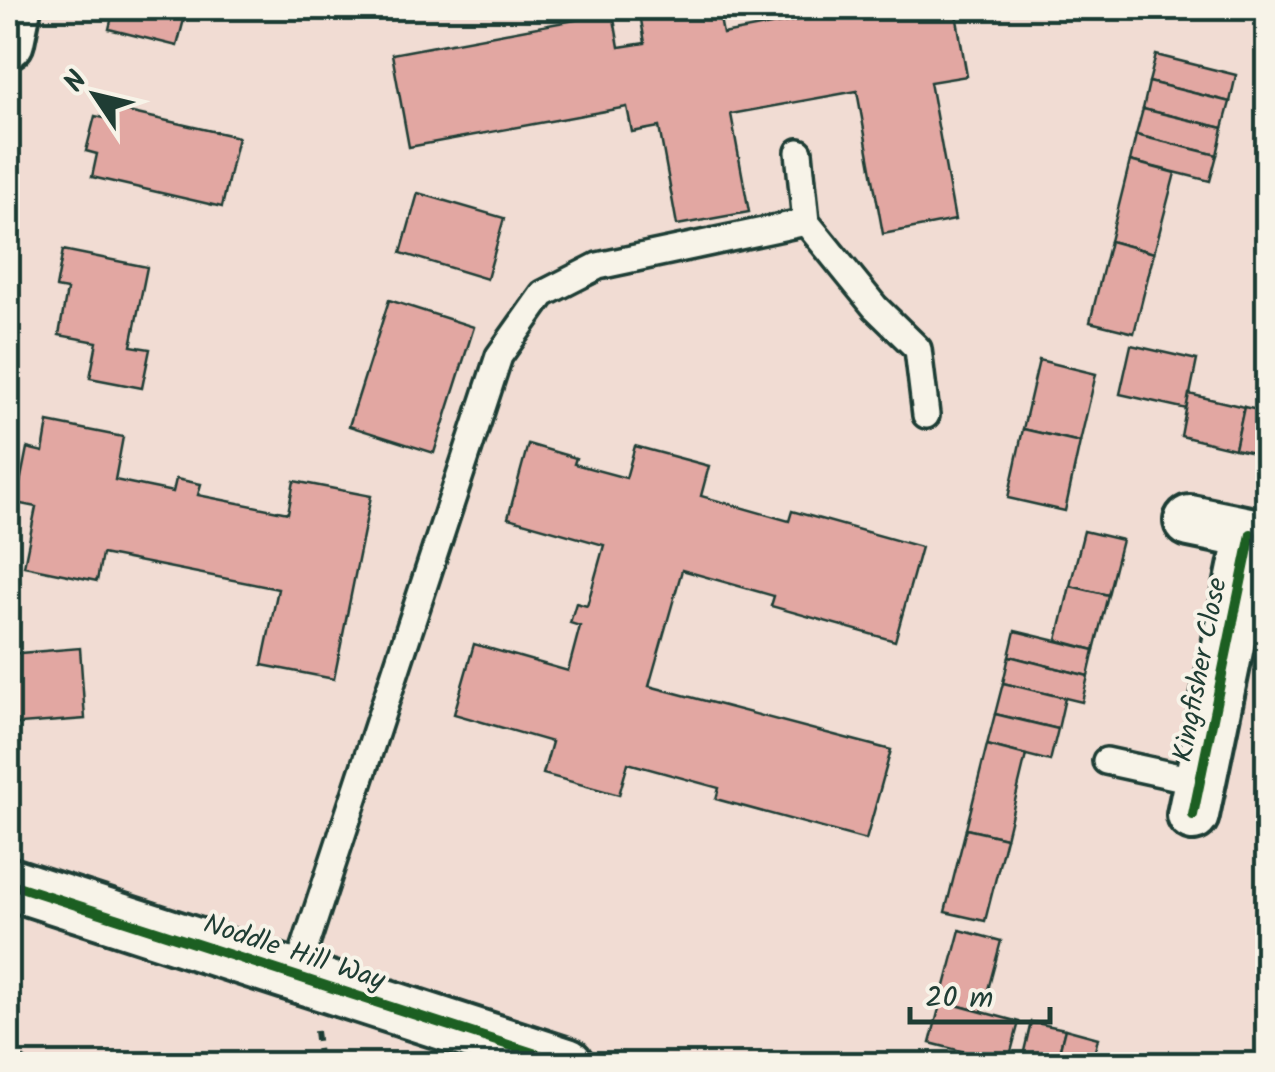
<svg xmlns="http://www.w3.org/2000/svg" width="1275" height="1072" viewBox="0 0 1275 1072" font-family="Kalam,sans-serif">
<rect width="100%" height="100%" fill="#f1dcd3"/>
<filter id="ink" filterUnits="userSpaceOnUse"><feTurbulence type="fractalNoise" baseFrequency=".01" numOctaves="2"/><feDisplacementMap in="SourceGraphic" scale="20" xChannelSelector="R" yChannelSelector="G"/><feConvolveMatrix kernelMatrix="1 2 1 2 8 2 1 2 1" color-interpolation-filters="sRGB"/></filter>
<g filter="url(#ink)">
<g fill="#e2a7a2" stroke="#1f3d34" stroke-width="2.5">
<polygon points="114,8 187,8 177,46 109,29"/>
<polygon points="639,8 718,8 723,34 846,11 845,8 955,8 967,76 930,82 955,220 883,234 857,91 731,114 749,212 677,225 659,127 632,132 627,107 409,147 392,54 613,13 619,47 645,43"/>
<polygon points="1156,55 1236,75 1230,102 1149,82"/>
<polygon points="1149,82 1230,102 1223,128 1143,109"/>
<polygon points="115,109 238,137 222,207 92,177 97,154 86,151 95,116 113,120"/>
<polygon points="1143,109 1223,128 1217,155 1136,135"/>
<polygon points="1136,135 1217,155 1210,181 1130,161"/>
<polygon points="1130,161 1175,173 1154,253 1110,241"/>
<polygon points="418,193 504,218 487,279 401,253"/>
<polygon points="1110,241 1154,253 1134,333 1090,322"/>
<polygon points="63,250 147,267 131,346 150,349 142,388 90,378 97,342 59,335 67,290 56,288"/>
<polygon points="389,300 474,327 434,453 349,426"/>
<polygon points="1131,345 1197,360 1187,409 1120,394"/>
<polygon points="1039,360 1096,374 1080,442 1023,429"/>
<polygon points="1189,394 1244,407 1235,449 1181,436"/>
<polygon points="1244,407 1268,412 1268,456 1235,449"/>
<polygon points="48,422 123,437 115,480 173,492 176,479 201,484 198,495 288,513 294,481 371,496 334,679 262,665 278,589 102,554 97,581 24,566 36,507 16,503 27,448 43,452"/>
<polygon points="1023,429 1080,442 1065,511 1008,498"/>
<polygon points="528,444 576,458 574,464 626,478 635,446 709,466 701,496 789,521 792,511 921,547 895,641 771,606 774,596 682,570 649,686 891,750 866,840 716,799 719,788 628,763 619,795 543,774 552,742 454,714 474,644 568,671 580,626 570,623 576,603 587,606 604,545 508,518"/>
<polygon points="1084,531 1122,540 1108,595 1070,586"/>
<polygon points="1070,586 1108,595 1094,650 1057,640"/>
<polygon points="1015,631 1094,650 1088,676 1009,656"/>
<polygon points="80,648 85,719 8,725 8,654"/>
<polygon points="1009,656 1088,676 1082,702 1003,683"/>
<polygon points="1003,683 1065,698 1058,729 995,714"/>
<polygon points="995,714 1058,729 1050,761 987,745"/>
<polygon points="987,745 1026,755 1006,838 966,829"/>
<polygon points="966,829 1006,838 985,921 945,912"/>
<polygon points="960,930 1001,941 982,1012 941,1001"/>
<polygon points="941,1001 1019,1022 1008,1063 930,1043"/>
<polygon points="1031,1022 1065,1029 1056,1064 1021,1064"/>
<polygon points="1065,1029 1098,1038 1092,1064 1056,1064"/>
<polygon points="1095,1051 1130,1059 1128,1064 1092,1064"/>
</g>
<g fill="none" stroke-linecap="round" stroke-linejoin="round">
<g stroke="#1f3d34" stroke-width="32">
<g id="lane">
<polyline points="799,152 806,222 875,307 918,349 926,415"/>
<polyline points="1106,761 1202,782"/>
<polyline points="295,978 499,356 543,294 598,266 806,222"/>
</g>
</g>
<g stroke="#1f3d34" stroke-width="58">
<g id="street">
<polyline points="8,42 15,8"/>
<polyline points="1190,521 1268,537"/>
<polyline points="1193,815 1251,534"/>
<polyline points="8,883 567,1064"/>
</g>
</g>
<g stroke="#1f3d34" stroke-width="6" stroke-dasharray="10 8" stroke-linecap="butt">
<polyline points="316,1031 320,1064"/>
<polyline points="8,1046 28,1064"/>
<polyline points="186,1064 319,1056"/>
</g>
<use href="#lane" stroke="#f7f3e8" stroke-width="25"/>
<use href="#street" stroke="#f7f3e8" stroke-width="50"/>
<g stroke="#f7f3e8" stroke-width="16">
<g id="cycleway">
<polyline points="1193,815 1251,534"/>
<polyline points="8,883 567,1064"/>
</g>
</g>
<use href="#cycleway" stroke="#1b5e20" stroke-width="10"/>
</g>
</g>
<g text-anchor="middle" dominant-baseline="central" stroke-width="8" stroke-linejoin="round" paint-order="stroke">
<g font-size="28" fill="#1f3d34" stroke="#f7f3e8">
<text transform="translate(1201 670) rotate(-79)">Kingfisher Close</text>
<text transform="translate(294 953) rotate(18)">Noddle Hill Way</text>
</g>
</g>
<rect width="1275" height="1072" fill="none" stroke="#f7f3e8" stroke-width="40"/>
<rect x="20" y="20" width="1235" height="1032" fill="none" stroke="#1f3d34" stroke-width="4" filter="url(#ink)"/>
<g transform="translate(95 95) rotate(305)" stroke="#f7f3e8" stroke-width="8" paint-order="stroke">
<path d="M0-8L18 38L0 25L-18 38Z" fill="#1f3d34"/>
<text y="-15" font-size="28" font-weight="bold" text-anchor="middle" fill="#1f3d34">N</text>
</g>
<path d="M910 1007v15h140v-15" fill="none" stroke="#1f3d34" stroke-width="5"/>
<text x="925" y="1007" font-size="30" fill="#1f3d34" stroke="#f7f3e8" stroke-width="8" paint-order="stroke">20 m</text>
</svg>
